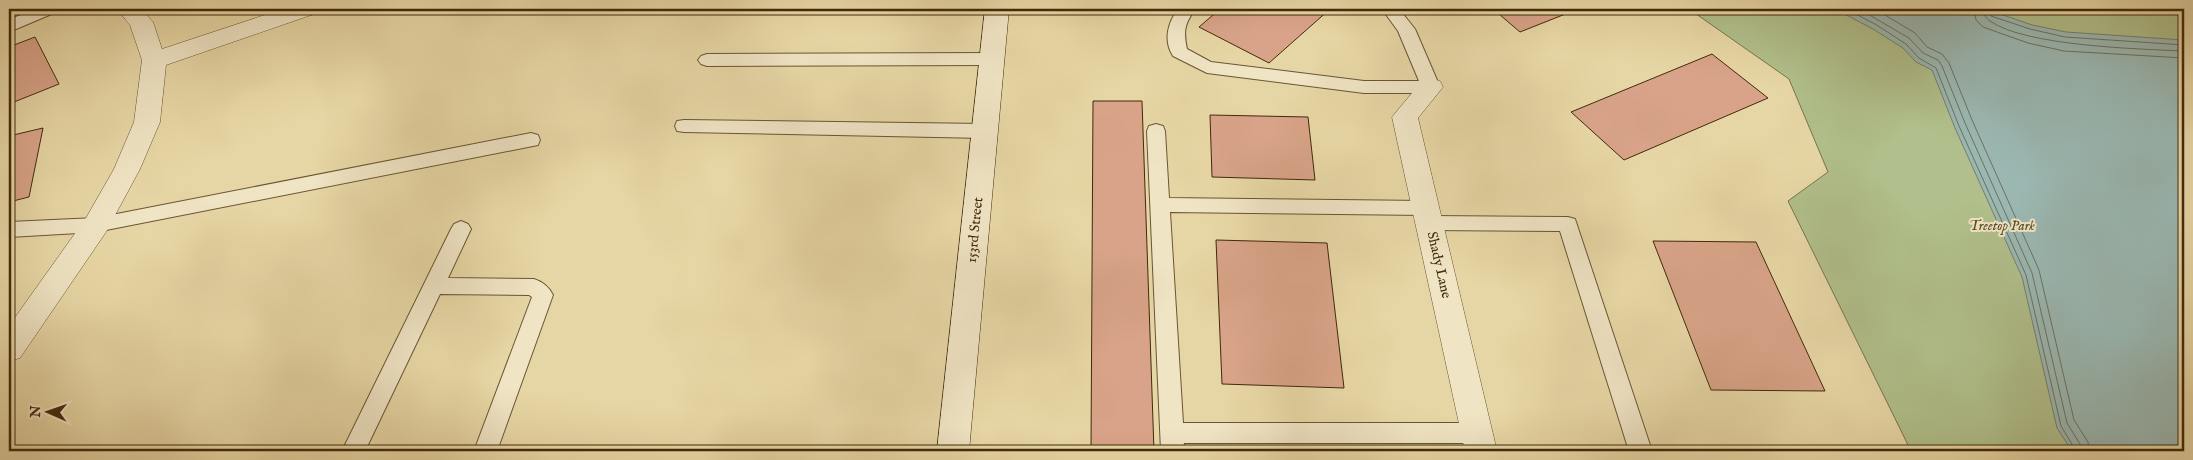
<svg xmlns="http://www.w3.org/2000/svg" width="2193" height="460" viewBox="0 0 2193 460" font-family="'IM FELL English',serif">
<rect width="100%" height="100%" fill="#e7d6a5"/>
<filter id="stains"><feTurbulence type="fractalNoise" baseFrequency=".004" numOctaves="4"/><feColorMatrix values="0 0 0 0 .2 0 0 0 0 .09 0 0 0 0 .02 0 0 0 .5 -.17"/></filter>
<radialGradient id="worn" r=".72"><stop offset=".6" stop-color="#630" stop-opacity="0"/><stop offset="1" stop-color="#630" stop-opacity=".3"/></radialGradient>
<polygon fill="#b0bf8b" stroke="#78744b" points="1689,9 2184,9 2184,451 1911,451 1788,201 1828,172 1789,79"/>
<polygon fill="#9ab7b1" stroke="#767f6f" points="1835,9 1986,9 2032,25 2066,32 2184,40 2184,451 2072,451 2057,428 2022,277 1955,128 1932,70 1916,62 1903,48 1873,29"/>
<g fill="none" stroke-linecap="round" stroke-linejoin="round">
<g stroke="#6e705e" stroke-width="1">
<polyline points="1846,9 1875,24 1906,44 1919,58 1936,68 1959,126 2026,275 2061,426 2076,451"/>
<polyline points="1859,9 1909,38 1923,53 1938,60 1942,66 1965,123 2032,273 2067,423 2080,444 2082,451"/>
<polyline points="1875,9 1915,33 1927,47 1942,54 1949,63 1972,120 2039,270 2074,420 2088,442 2089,451"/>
<polyline points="1974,9 1976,20 1983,27 2028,43 2064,51 2184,58"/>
<path d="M1981,9C1984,13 1986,19 1990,21C2025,46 2139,49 2184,51"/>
<polyline points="1987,9 1991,16 2030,29 2065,37 2184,45"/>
</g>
</g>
<g fill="#d8a388" stroke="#412a0b">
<polygon points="1220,9 1330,9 1269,63 1199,27"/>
<polygon points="1493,9 1578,9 1520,32"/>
<polygon points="35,37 59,84 9,104 9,47"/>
<polygon points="1712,54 1768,98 1624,160 1571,112"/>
<polygon points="1093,101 1142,101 1154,451 1091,451"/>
<polygon points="1210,115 1308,117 1315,180 1212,177"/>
<polygon points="43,128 29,197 9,202 9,136"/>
<polygon points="1216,240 1327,243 1344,388 1222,384"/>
<polygon points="1653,241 1756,242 1825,391 1711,390"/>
</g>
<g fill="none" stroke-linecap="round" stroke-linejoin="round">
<g stroke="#6a5532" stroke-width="2">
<g id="lane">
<polygon points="34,9 56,9 54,13 9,32 9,20"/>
<path d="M1178,9H1195C1185,24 1183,30 1187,49L1211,62L1364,81H1419L1398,31L1382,9H1399L1415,29L1440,87L1437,91L1431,93H1364L1207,73L1173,56C1163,41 1168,22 1178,9Z"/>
<polygon points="992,53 998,55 1001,59 998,63 992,65 707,66 701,64 698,60 701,56 707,54"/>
<polygon points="684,120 985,124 992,126 994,131 992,136 985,138 684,132 677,131 675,126 677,121"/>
<polygon points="1156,124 1163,126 1165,131 1169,198 1426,201 1433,203 1436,208 1433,213 1426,215 1170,212 1183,423 1477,423 1485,426 1488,433 1485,440 1477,443 1184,443 1183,451 1161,451 1147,131 1149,126"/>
<polygon points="531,133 538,135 540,140 538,145 96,232 9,237 9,222 96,218"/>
<polygon points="1429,216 1568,217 1575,219 1652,451 1629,451 1560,231 1429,230 1422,228 1419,223 1422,218"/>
<path d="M461,221L468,224L471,229L448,278L534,279C543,282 549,287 553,295L497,451H474L532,297L529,295L440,294L365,451H342L451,229L454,224Z"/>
</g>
</g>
<g stroke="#6a5532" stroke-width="1">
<g id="street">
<polygon points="117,9 141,9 153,22 162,49 283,9 318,9 314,14 166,65 160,122 140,169 106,232 20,358 9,361 9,326 86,218 114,169 134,122 142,60 130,25"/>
<polygon points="1431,79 1440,81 1443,87 1418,118 1497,451 1465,451 1392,117 1422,81"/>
</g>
</g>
<g stroke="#412a0b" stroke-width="1">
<polygon id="secondary" points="985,9 1009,9 969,451 937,451"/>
</g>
<use href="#lane" fill="#efe4c4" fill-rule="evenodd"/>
<use href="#street" fill="#efe4c4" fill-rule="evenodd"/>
<use href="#secondary" fill="#efe4c4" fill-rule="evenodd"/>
</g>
<g text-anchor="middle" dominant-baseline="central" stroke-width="4" stroke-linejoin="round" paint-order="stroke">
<g font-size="14" font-style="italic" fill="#574825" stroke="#efe4c4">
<text x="2002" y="226">Treetop Park</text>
</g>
<g font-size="14" fill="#412a0b" stroke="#efe4c4">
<text transform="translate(975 230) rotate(-84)">153rd Street</text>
<text transform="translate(1439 265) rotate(77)">Shady Lane</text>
</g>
</g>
<rect width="2193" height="460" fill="none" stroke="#e7d6a5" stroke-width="30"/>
<rect x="10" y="10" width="2173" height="440" fill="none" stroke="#412a0b" stroke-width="2.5"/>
<rect x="15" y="15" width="2163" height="430" fill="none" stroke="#412a0b"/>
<g transform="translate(48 412) rotate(272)" stroke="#efe4c4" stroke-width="4" paint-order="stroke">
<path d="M0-4L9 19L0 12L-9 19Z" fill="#412a0b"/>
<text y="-8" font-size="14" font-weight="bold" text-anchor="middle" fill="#412a0b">N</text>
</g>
<rect width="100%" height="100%" filter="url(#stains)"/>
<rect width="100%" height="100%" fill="url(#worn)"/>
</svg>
